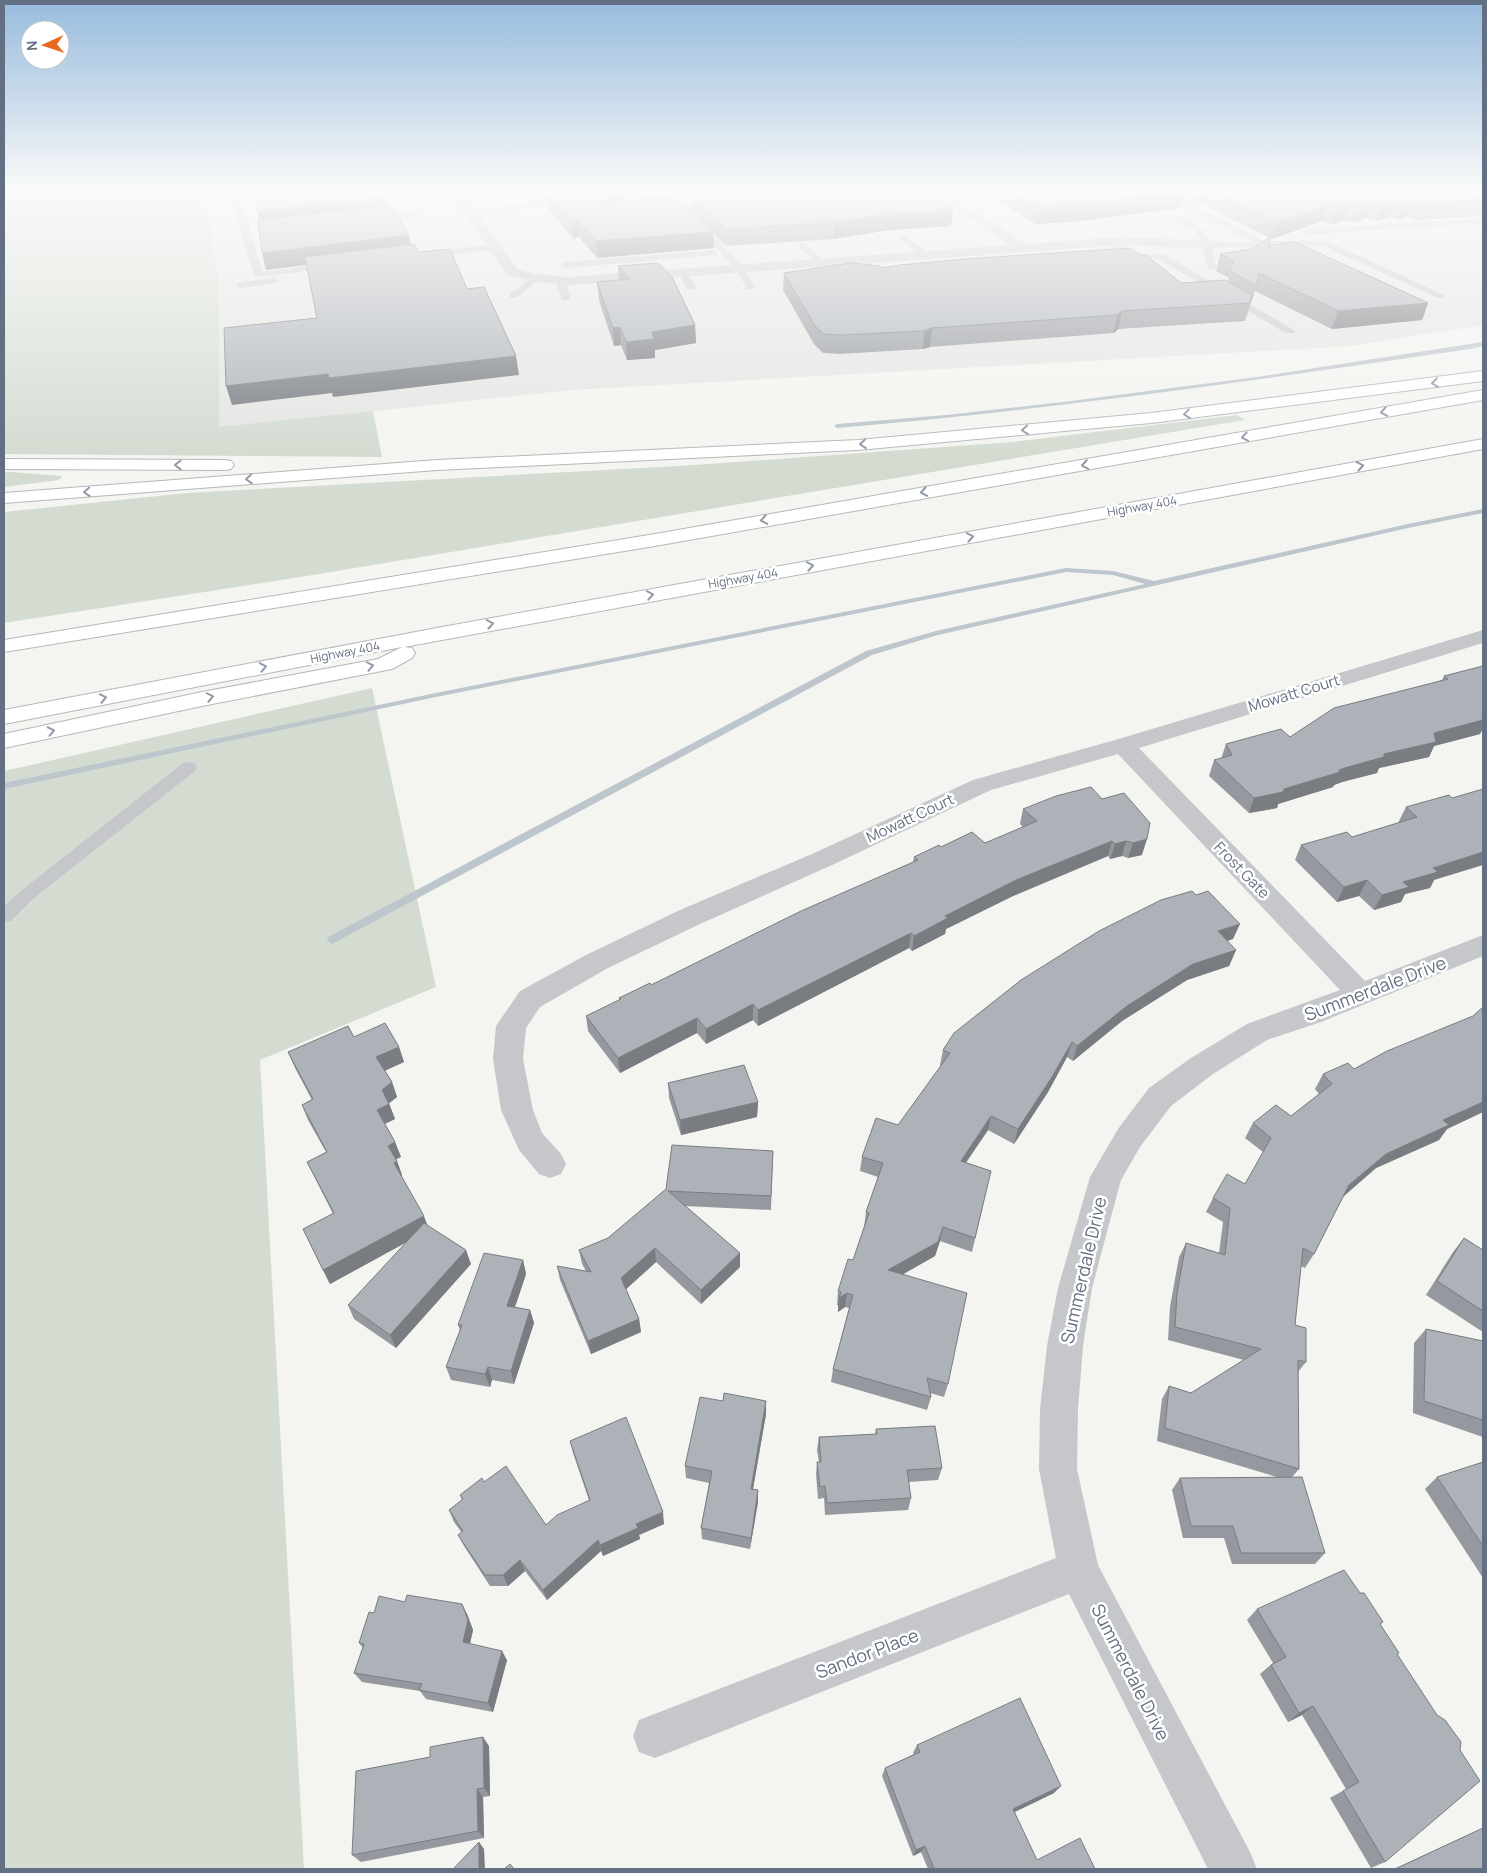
<svg xmlns="http://www.w3.org/2000/svg" width="1487" height="1873" viewBox="0 0 1487 1873" font-family="Manrope,sans-serif">
<rect width="100%" height="100%" fill="#f4f5f1"/>
<polygon fill="#e5e6e4" points="206,193 1483,193 1483,325 1353,346 571,390 219,428 219,285"/>
<g fill="#d4dcd2">
<polygon points="4,193 206,193 219,285 219,427 373,411 382,457 4,454"/>
<polygon points="1237,415 1245,420 307,576 4,623 4,512 187,493 695,465 1012,442"/>
<polygon points="4,472 11,472 62,476 59,480 4,487"/>
<polygon points="372,688 436,987 260,1060 304,1869 4,1869 4,771"/>
</g>
<g fill="none" stroke-linecap="round" stroke-linejoin="round">
<g fill="#bdc6cd" fill-rule="evenodd">
<path d="M1483,342V346L1470,349C1260,380 1049,410 837,428L834,426L837,424L946,415L1063,402L1257,377Z"/>
<polygon points="1483,509 1483,513 1408,528 938,635 872,655 332,944 327,940 328,937 866,651 936,631 1145,584 1113,575 1066,572 436,697 4,789 4,783 436,693 1066,568 1113,571 1154,581 1408,524"/>
</g>
<g stroke="#b5b7bb" stroke-width="2">
<g id="motorway">
<polygon points="1483,371 1483,381 1151,423 858,450 437,470 4,503 4,493 437,460 858,440 1151,413"/>
<polygon points="1483,390 1483,400 655,546 4,652 4,640 655,534"/>
<polygon points="1483,439 1483,449 404,647 412,648 415,653 412,658 392,669 202,706 4,748 4,734 202,692 378,659 402,647 4,724 4,710 442,627"/>
<polygon points="4,459 225,460 231,461 234,465 231,469 225,470 4,469"/>
</g>
</g>
<g fill="#c5c7cb" fill-rule="evenodd">
<polygon points="231,193 239,193 262,272 332,263 337,266 335,268 255,277 241,234"/>
<polygon points="681,193 689,193 693,197 689,199 469,212 465,210 469,208 682,195"/>
<path d="M1179,201H1185L1265,241H1327L1446,296L1444,298H1438L1323,246L1213,248L1216,267L1214,269H1208L1200,237L1192,229L1176,220V216C1190,215 1205,231 1211,242H1253L1179,205Z"/>
<polygon points="415,213 419,215 418,217 373,223 369,220 373,217"/>
<polygon points="1483,218 1483,223 1304,235 1300,232 1304,229"/>
<polygon points="709,233 712,234 743,266 755,287 753,289 747,289 736,269 705,236"/>
<polygon points="904,236 928,252 928,256 922,256 901,241 900,239"/>
<polygon points="1113,239 1136,255 1164,254 1295,331 1294,333 1286,333 1159,259 1131,260 1110,244 1110,240"/>
<polygon points="803,243 824,260 824,264 818,264 800,248 800,244"/>
<polygon points="495,244 498,245 498,249 427,258 423,255 427,252"/>
<polygon points="714,250 718,253 717,255 566,268 561,265 566,262"/>
<polygon points="683,269 686,270 696,287 694,289 688,289 686,287 678,272"/>
<polygon points="535,275 540,278 538,280 516,298 510,298 510,294"/>
<polygon points="560,277 565,280 571,298 569,300 563,300 561,298 555,280"/>
<polygon points="274,278 279,281 277,283 241,288 236,285 241,282"/>
<polygon points="189,762 195,763 197,767 195,771 34,898 11,921 4,922 4,906 22,890 183,763"/>
</g>
<g fill="#c5c7cb" fill-rule="evenodd">
<polygon points="450,193 462,193 517,269 535,274 568,277 1010,245 930,193 944,193 1026,244 1123,237 1209,241 1215,245 1209,249 1123,245 568,285 535,282 507,275"/>
<polygon points="1483,630 1483,643 1139,748 1365,981 1483,935 1483,956 1321,1022 1267,1040 1213,1074 1171,1106 1140,1147 1121,1180 1108,1228 1092,1288 1083,1346 1078,1409 1077,1469 1098,1565 1250,1852 1257,1869 1208,1869 1069,1594 655,1758 639,1752 633,1736 639,1720 1056,1558 1039,1469 1040,1409 1047,1346 1058,1288 1090,1177 1118,1129 1149,1088 1191,1058 1247,1024 1340,990 1118,754 991,790 830,866 700,924 608,968 540,1007 526,1028 523,1059 533,1110 542,1133 561,1154 566,1164 561,1174 550,1178 539,1174 519,1150 501,1110 493,1059 496,1026 520,991 588,954 680,910 812,854 973,780 1115,740"/>
</g>
<use href="#motorway" fill="#fff" fill-rule="evenodd"/>
</g>
<g fill="#95999f">
<polygon points="521,193 638,193 634,196 622,197 622,202 691,209 691,194 951,226 889,230 834,239 726,246 713,233 714,248 597,258 578,236 574,239 548,209 547,201 529,202"/>
<polygon points="984,193 1469,193 1483,199 1483,210 1481,216 1417,220 1407,216 1399,220 1389,217 1377,221 1367,218 1355,222 1344,220 1332,224 1322,221 1272,239 1271,238 1268,246 1428,303 1422,320 1332,329 1255,291 1245,321 1118,329 1114,333 930,347 923,349 840,354 823,353 814,344 783,290 784,273 1138,254 1181,283 1228,281 1229,278 1216,271 1220,254 1252,249 1270,238 1203,205 1198,205 1185,199 1182,199 1180,208 1080,221 1036,224"/>
<polygon points="618,266 695,325 696,343 655,350 655,358 627,360 621,345 614,346 599,300 597,282 619,280"/>
<polygon points="1483,666 1483,728 1480,734 1434,746 1429,757 1379,768 1377,773 1342,782 1334,785 1333,787 1278,804 1277,808 1249,813 1209,776 1214,760 1221,759 1226,744 1290,737 1442,680 1444,676"/>
<polygon points="1091,787 1142,855 1128,858 1122,856 1110,859 1108,856 1013,896 946,929 945,934 912,951 909,948 758,1026 753,1020 706,1044 697,1033 620,1073 588,1031 586,1016 620,1000 619,998 651,985 913,862 914,857 941,847 985,843 1023,827 1020,824 1023,809"/>
<polygon points="1449,795 1434,880 1430,888 1405,894 1401,902 1374,910 1359,896 1337,902 1295,860 1301,845 1352,837 1398,823 1406,807"/>
<polygon points="1233,939 1227,941 1236,950 1229,966 1187,980 1122,1021 1073,1061 1067,1057 1048,1092 1014,1144 988,1130 966,1163 991,1171 972,1252 940,1241 935,1256 903,1274 948,1384 944,1397 930,1393 931,1397 927,1410 831,1382 833,1369 849,1308 845,1307 838,1312 838,1305 837,1305 838,1291 853,1260 864,1227 866,1212 878,1177 860,1171 862,1157 898,1125 941,1066 940,1065 943,1050 1021,980"/>
<polygon points="1483,1007 1483,1112 1447,1129 1439,1140 1376,1168 1343,1197 1314,1254 1305,1268 1301,1266 1295,1325 1306,1362 1298,1372 1299,1469 1292,1477 1325,1553 1315,1564 1232,1564 1224,1538 1183,1538 1172,1490 1180,1478 1277,1477 1157,1441 1162,1399 1169,1386 1191,1393 1244,1360 1168,1340 1170,1307 1179,1257 1186,1243 1219,1253 1223,1222 1206,1212 1213,1198 1245,1184 1263,1152 1245,1138 1253,1123 1291,1116 1319,1094 1315,1089 1323,1074 1354,1069 1473,1016"/>
<polygon points="354,1037 399,1047 404,1062 385,1071 392,1082 397,1097 389,1103 395,1119 385,1124 395,1142 401,1157 396,1159 402,1175 401,1176 427,1225 471,1264 396,1348 354,1319 348,1305 408,1241 330,1284 303,1229 333,1214 307,1162 326,1152 308,1120 302,1105 312,1100 295,1068 288,1052"/>
<polygon points="668,1083 758,1102 757,1117 681,1135 669,1098"/>
<polygon points="773,1151 771,1210 685,1206 740,1253 740,1267 701,1304 656,1262 626,1289 639,1319 641,1332 591,1354 560,1280 557,1266 586,1271 582,1264 579,1250 608,1238 666,1189"/>
<polygon points="1464,1238 1483,1250 1483,1332 1426,1295 1453,1252"/>
<polygon points="523,1260 526,1274 515,1307 530,1310 534,1323 514,1384 492,1380 490,1387 451,1380 446,1367 460,1330 458,1325"/>
<polygon points="1426,1329 1483,1341 1483,1437 1413,1413 1414,1343"/>
<polygon points="723,1401 766,1401 766,1414 753,1489 758,1490 758,1502 750,1549 702,1539 701,1528 709,1483 686,1478 685,1466"/>
<polygon points="876,1429 942,1468 938,1480 908,1482 911,1498 908,1510 825,1515 824,1498 818,1499 816,1474 817,1462 819,1462 817,1450 819,1437 875,1434"/>
<polygon points="570,1441 664,1524 639,1535 640,1539 603,1556 601,1551 547,1600 525,1571 508,1586 490,1586 464,1546 458,1535 462,1533 454,1522 449,1510 462,1500 460,1495 484,1482 546,1525 589,1500 573,1453"/>
<polygon points="1483,1462 1483,1578 1425,1489 1437,1477"/>
<polygon points="1257,1609 1380,1625 1397,1654 1385,1862 1371,1868 1330,1798 1346,1789 1302,1715 1288,1722 1260,1674 1273,1663 1247,1620"/>
<polygon points="467,1614 473,1630 470,1644 507,1660 493,1712 426,1699 420,1691 362,1682 354,1673 363,1648 359,1643"/>
<polygon points="917,1745 1054,1793 1014,1812 1037,1860 1095,1869 928,1869 921,1852 913,1856 882,1776 885,1768 914,1754 913,1753"/>
<polygon points="489,1746 490,1796 483,1797 484,1838 361,1862 352,1855"/>
<polygon points="1483,1828 1483,1869 1394,1869"/>
</g>
<g fill="#797d82">
<polygon points="616,193 621,193 622,205 599,204"/>
<polygon points="1177,193 1186,193 1185,199 1182,199 1180,208 1080,221 1036,224 1039,208"/>
<polygon points="1201,193 1206,193 1203,205 1198,205"/>
<polygon points="386,198 389,214 261,228 257,212"/>
<polygon points="1413,200 1407,216 1399,220 1404,204"/>
<polygon points="1394,201 1389,217 1377,221 1382,205"/>
<polygon points="1372,202 1367,218 1355,222 1360,206"/>
<polygon points="1349,203 1344,220 1332,224 1337,208"/>
<polygon points="1327,205 1322,221 1272,239 1277,223"/>
<polygon points="953,210 951,226 889,230 834,239 835,222 890,214"/>
<polygon points="577,220 578,236 574,239 573,223"/>
<polygon points="713,232 714,248 597,258 596,241"/>
<polygon points="409,235 412,252 266,270 262,253"/>
<polygon points="1428,303 1422,320 1332,329 1338,311"/>
<polygon points="1122,311 1118,329 1114,333 1117,315"/>
<polygon points="695,325 696,343 655,350 655,358 627,360 626,342 652,332"/>
<polygon points="620,327 621,345 614,346 613,328"/>
<polygon points="932,328 930,347 923,349 924,331"/>
<polygon points="516,356 519,375 333,397 332,393 232,405 226,386 328,374"/>
<polygon points="1483,714 1483,728 1480,734 1434,746 1429,757 1379,768 1377,773 1342,782 1334,785 1333,787 1278,804 1277,808 1249,813 1254,798 1284,789 1339,770 1384,754"/>
<polygon points="1147,839 1142,855 1128,858 1133,843"/>
<polygon points="1112,841 1108,856 1013,896 946,929 945,934 912,951 914,936 945,916 1016,880"/>
<polygon points="1126,841 1122,856 1110,859 1115,844"/>
<polygon points="1483,852 1483,865 1434,880 1430,888 1405,894 1401,902 1374,910 1382,895 1403,882 1433,868"/>
<polygon points="1367,880 1359,896 1337,902 1344,887"/>
<polygon points="1240,924 1233,939 1212,946 1218,931"/>
<polygon points="911,933 909,948 758,1026 758,1010"/>
<polygon points="1236,950 1229,966 1187,980 1122,1021 1073,1061 1077,1046 1127,1006 1193,964"/>
<polygon points="753,1004 753,1020 706,1044 706,1029"/>
<polygon points="697,1018 697,1033 620,1073 618,1058"/>
<polygon points="1072,1042 1067,1057 1048,1092 1014,1144 1018,1129"/>
<polygon points="399,1047 404,1062 381,1072 376,1057"/>
<polygon points="392,1082 397,1097 387,1105 382,1090"/>
<polygon points="758,1102 757,1117 681,1135 680,1120"/>
<polygon points="1483,1102 1483,1112 1447,1129 1439,1140 1376,1168 1340,1199 1349,1185 1386,1154 1443,1120"/>
<polygon points="389,1104 395,1119 382,1125 377,1110"/>
<polygon points="991,1116 988,1130 957,1175 961,1161"/>
<polygon points="395,1142 401,1157 394,1160 388,1146"/>
<polygon points="397,1161 402,1175 399,1177 394,1163"/>
<polygon points="424,1216 429,1230 330,1284 323,1270"/>
<polygon points="943,1227 940,1241 935,1256 886,1284 888,1270"/>
<polygon points="655,1248 656,1262 623,1292 621,1278"/>
<polygon points="466,1250 471,1264 396,1348 390,1335"/>
<polygon points="740,1253 740,1267 701,1304 701,1290"/>
<polygon points="523,1260 526,1274 511,1319 507,1306"/>
<polygon points="847,1293 845,1307 838,1312 839,1298"/>
<polygon points="530,1310 534,1323 514,1384 511,1371"/>
<polygon points="639,1319 641,1332 591,1354 588,1341"/>
<polygon points="488,1367 492,1380 490,1387 485,1374"/>
<polygon points="766,1401 766,1414 751,1500 751,1489"/>
<polygon points="758,1490 758,1502 750,1549 751,1538"/>
<polygon points="663,1512 664,1524 639,1535 640,1539 603,1556 600,1545 636,1524"/>
<polygon points="598,1540 601,1551 547,1600 543,1590"/>
<polygon points="520,1560 525,1571 508,1586 503,1575"/>
<polygon points="462,1604 467,1614 473,1630 468,1652 463,1642"/>
<polygon points="502,1651 507,1660 493,1712 488,1703"/>
<polygon points="1313,1706 1302,1715 1288,1722 1299,1713"/>
<polygon points="483,1737 489,1746 490,1796 484,1788"/>
<polygon points="1061,1786 1054,1793 1007,1816 1013,1809"/>
<polygon points="477,1789 483,1797 484,1838 478,1831"/>
<polygon points="479,1842 484,1849 485,1869 479,1869"/>
<polygon points="925,1846 921,1852 913,1856 916,1850"/>
</g>
<g fill="#adb2b9" stroke="#797d82">
<polygon points="255,193 383,193 386,198 257,212"/>
<polygon points="546,193 616,193 599,204 678,195 713,232 596,241 577,220 573,223"/>
<polygon points="701,193 927,193 953,210 890,214 835,222 726,230 691,194"/>
<polygon points="1013,193 1177,193 1083,205 1039,208"/>
<polygon points="1215,193 1469,193 1483,199 1483,200 1422,204 1413,200 1404,204 1394,201 1382,205 1372,202 1360,206 1349,203 1337,208 1327,205 1277,223"/>
<polygon points="391,205 409,235 262,253 258,220"/>
<polygon points="1271,237 1268,246 1295,242 1428,303 1338,311 1259,273 1256,285 1230,271 1234,261 1220,254 1252,249"/>
<polygon points="414,244 419,252 450,249 467,289 484,287 516,356 329,378 328,374 226,386 224,328 317,318 305,257"/>
<polygon points="1130,248 1138,254 1147,256 1181,283 1225,280 1252,295 1250,303 1122,311 1117,315 932,328 924,331 841,335 824,334 815,326 784,273 851,263 880,266 882,268 900,265 964,259"/>
<polygon points="658,263 672,277 695,325 652,332 654,339 626,342 620,327 613,328 597,282 630,279 618,266"/>
<polygon points="1483,666 1483,714 1482,714 1483,715 1483,720 1434,733 1436,742 1384,754 1384,757 1348,767 1339,770 1340,772 1284,789 1283,792 1254,798 1214,760 1232,755 1226,744 1281,729 1290,737 1334,708 1448,679 1444,676"/>
<polygon points="1091,787 1102,799 1124,793 1150,823 1147,839 1133,843 1126,841 1115,844 1112,841 1016,880 945,916 948,918 914,936 911,933 758,1010 753,1004 706,1029 697,1018 618,1058 586,1016 621,999 619,998 650,983 651,985 801,911 918,860 914,857 939,845 941,847 972,832 985,843 1037,821 1023,809 1056,796"/>
<polygon points="1483,789 1483,852 1433,868 1438,872 1403,882 1409,887 1382,895 1367,880 1344,887 1301,845 1347,832 1352,837 1417,817 1406,807 1449,795 1452,798"/>
<polygon points="1192,891 1196,895 1208,891 1240,924 1218,931 1236,950 1193,964 1127,1006 1077,1046 1072,1042 1052,1077 1018,1129 991,1116 961,1161 991,1171 975,1238 943,1227 938,1242 888,1270 967,1293 948,1384 927,1378 931,1397 833,1369 853,1295 847,1293 839,1298 841,1292 838,1291 848,1259 853,1260 869,1213 866,1212 883,1163 862,1157 876,1118 898,1125 950,1053 943,1050 954,1033 1021,980 1099,931 1161,900"/>
<polygon points="1483,1007 1483,1102 1443,1120 1449,1125 1386,1154 1349,1185 1314,1254 1303,1248 1295,1325 1306,1328 1306,1362 1298,1360 1299,1469 1165,1428 1169,1386 1191,1393 1261,1349 1175,1327 1177,1293 1186,1243 1225,1255 1230,1208 1213,1198 1227,1174 1245,1184 1271,1138 1253,1123 1276,1105 1291,1116 1332,1084 1323,1074 1348,1063 1354,1069 1387,1051 1473,1016"/>
<polygon points="385,1023 399,1047 376,1057 392,1082 382,1090 389,1104 377,1110 395,1142 388,1146 397,1161 394,1163 424,1216 323,1270 303,1229 334,1213 307,1162 327,1152 302,1105 313,1099 288,1052 348,1026 354,1037"/>
<polygon points="744,1065 758,1102 680,1120 668,1083"/>
<polygon points="672,1145 773,1151 771,1196 668,1191 740,1253 701,1290 655,1248 621,1278 639,1319 588,1341 557,1266 591,1272 579,1250 608,1238 666,1189"/>
<polygon points="424,1223 466,1250 390,1335 348,1305"/>
<polygon points="1464,1238 1483,1250 1483,1311 1437,1281"/>
<polygon points="484,1253 523,1260 507,1306 530,1310 511,1371 488,1367 485,1374 446,1367 462,1325 458,1325"/>
<polygon points="1426,1329 1483,1341 1483,1420 1424,1401"/>
<polygon points="724,1393 766,1401 751,1489 758,1490 751,1538 701,1528 712,1471 685,1466 700,1397 723,1401"/>
<polygon points="626,1417 663,1512 636,1524 638,1528 600,1545 598,1540 543,1590 520,1560 503,1575 485,1575 458,1535 463,1531 449,1510 463,1499 460,1495 482,1478 484,1482 506,1466 546,1525 557,1515 590,1500 570,1441"/>
<polygon points="935,1426 942,1468 907,1470 911,1498 827,1503 825,1486 820,1487 817,1462 821,1462 819,1437 877,1434 876,1429"/>
<polygon points="1483,1462 1483,1546 1437,1477"/>
<polygon points="1302,1477 1325,1553 1241,1553 1233,1526 1191,1526 1180,1478"/>
<polygon points="1344,1570 1360,1593 1364,1593 1383,1622 1380,1624 1399,1653 1397,1654 1437,1715 1445,1720 1461,1742 1460,1750 1480,1781 1385,1862 1343,1791 1359,1782 1313,1706 1299,1713 1271,1665 1286,1657 1257,1609"/>
<polygon points="407,1595 462,1604 468,1620 463,1642 502,1651 488,1703 419,1690 422,1684 354,1673 364,1644 359,1643 369,1612 374,1613 379,1596 405,1602"/>
<polygon points="1020,1698 1061,1786 1013,1809 1037,1860 1080,1838 1095,1869 934,1869 925,1846 916,1850 885,1768 920,1752 917,1745"/>
<polygon points="483,1737 484,1788 477,1789 478,1831 352,1855 356,1771 430,1757 430,1747"/>
<polygon points="1483,1828 1483,1869 1395,1869"/>
<polygon points="479,1842 479,1869 453,1869"/>
<polygon points="510,1864 514,1869 504,1869"/>
</g>
<defs><path id="oneway-chevron" d="M-2-3.5L2.5 0L-2 3.5" fill="none" stroke-width="1.6" stroke-linecap="round" stroke-linejoin="round" transform="scale(1.25)"/></defs>
<g stroke="#929ba8">
<use href="#oneway-chevron" transform="translate(1435 383) rotate(172)"/>
<use href="#oneway-chevron" transform="translate(1384 412) rotate(170)"/>
<use href="#oneway-chevron" transform="translate(1187 414) rotate(173)"/>
<use href="#oneway-chevron" transform="translate(1025 430) rotate(175)"/>
<use href="#oneway-chevron" transform="translate(1245 437) rotate(170)"/>
<use href="#oneway-chevron" transform="translate(863 444) rotate(175)"/>
<use href="#oneway-chevron" transform="translate(178 465) rotate(-180)"/>
<use href="#oneway-chevron" transform="translate(1085 465) rotate(170)"/>
<use href="#oneway-chevron" transform="translate(1360 466) rotate(-10)"/>
<use href="#oneway-chevron" transform="translate(249 479) rotate(176)"/>
<use href="#oneway-chevron" transform="translate(87 492) rotate(176)"/>
<use href="#oneway-chevron" transform="translate(924 492) rotate(170)"/>
<use href="#oneway-chevron" transform="translate(764 520) rotate(170)"/>
<use href="#oneway-chevron" transform="translate(970 537) rotate(-10)"/>
<use href="#oneway-chevron" transform="translate(810 566) rotate(-10)"/>
<use href="#oneway-chevron" transform="translate(650 595) rotate(-10)"/>
<use href="#oneway-chevron" transform="translate(490 624) rotate(-10)"/>
<use href="#oneway-chevron" transform="translate(370 666) rotate(-11)"/>
<use href="#oneway-chevron" transform="translate(263 667) rotate(-11)"/>
<use href="#oneway-chevron" transform="translate(210 697) rotate(-11)"/>
<use href="#oneway-chevron" transform="translate(103 698) rotate(-11)"/>
<use href="#oneway-chevron" transform="translate(51 731) rotate(-12)"/>
</g>
<linearGradient id="sky" x2="0" y2="1"><stop stop-color="#97bbdd"/><stop offset="0.42" stop-color="#fafaf9"/><stop offset="1" stop-color="#fafaf9" stop-opacity="0"/></linearGradient>
<rect width="1487" height="455" fill="url(#sky)"/>
<g text-anchor="middle" dominant-baseline="central" stroke-width="5" stroke-linejoin="round" paint-order="stroke">
<g font-size="12" fill="#637083" stroke="#fff">
<text transform="translate(1142 506) rotate(-10)">Highway 404</text>
<text transform="translate(743 578) rotate(-10)">Highway 404</text>
<text transform="translate(345 652) rotate(-11)">Highway 404</text>
</g>
<g font-size="15" fill="#637083" stroke="#fff">
<text transform="translate(1294 693) rotate(-17)">Mowatt Court</text>
<text transform="translate(910 818) rotate(-25)">Mowatt Court</text>
<text transform="translate(1242 870) rotate(46)">Frost Gate</text>
</g>
<g font-size="18" fill="#637083" stroke="#fff">
<text transform="translate(1375 988) rotate(-21)">Summerdale Drive</text>
<text transform="translate(1083 1270) rotate(-77)">Summerdale Drive</text>
<text transform="translate(867 1653) rotate(-21)">Sandor Place</text>
<text transform="translate(1131 1672) rotate(63)">Summerdale Drive</text>
</g>
</g>
<rect width="1487" height="1873" fill="none" stroke="#637083" stroke-width="10"/>
<g transform="translate(45 45) rotate(267)"><circle r="24" fill="#ffffff" stroke="#c1c6cd"/>
<path d="M0-4L9 19L0 12L-9 19Z" fill="#e76a1e"/>
<text y="-8" font-size="14" font-weight="bold" text-anchor="middle" fill="#637083">N</text>
</g>
</svg>
